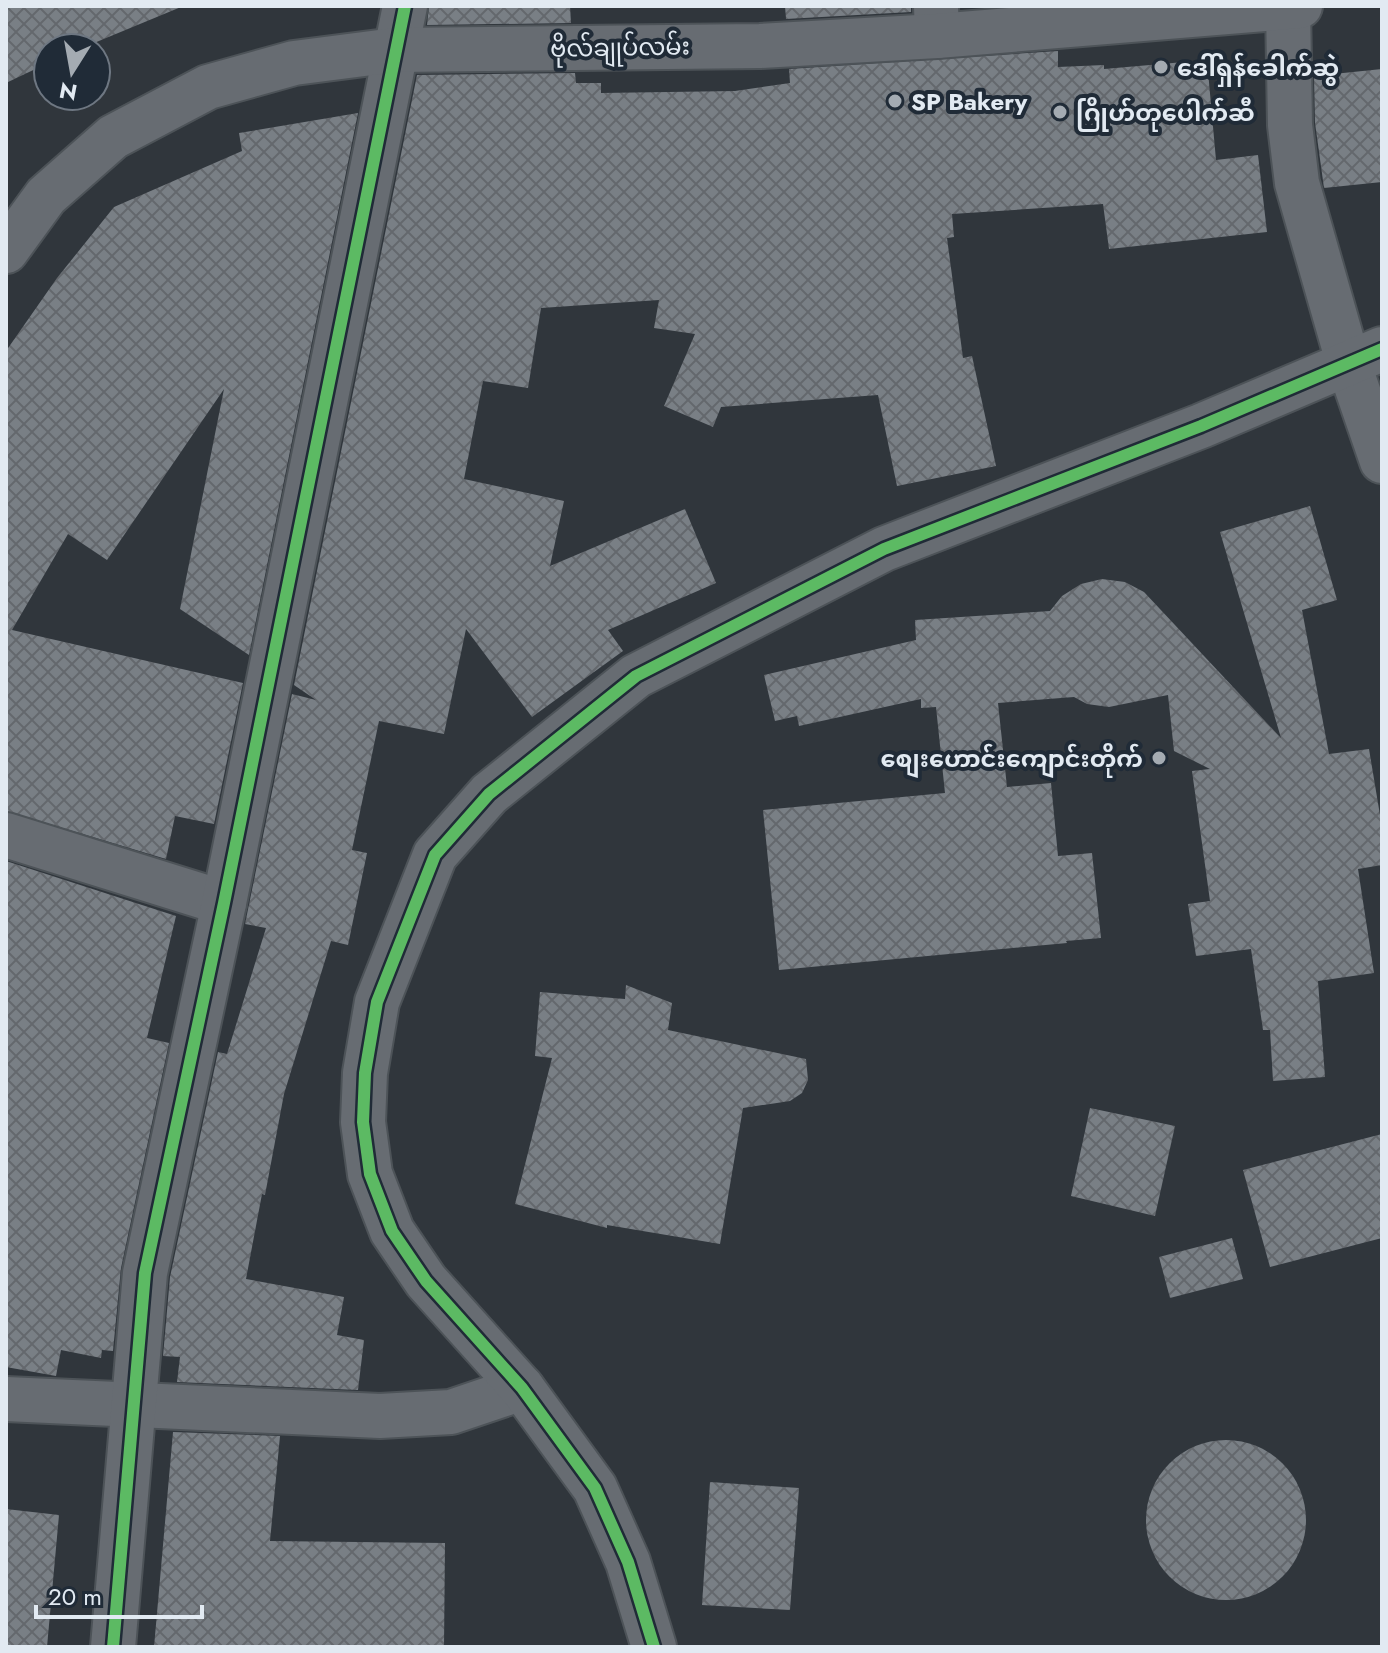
<svg xmlns="http://www.w3.org/2000/svg" width="1388" height="1653" viewBox="0 0 1388 1653" font-family="Jost,'Noto Sans Myanmar',sans-serif">
<defs>
<pattern id="building-cross-hatch" width="8" height="8" patternUnits="userSpaceOnUse" patternTransform="scale(2)"><rect width="8" height="8" fill="#797f85"/><path d="M0 0l8 8M0 8l8-8" fill="none" stroke="#64686d"/></pattern>
</defs>
<rect width="100%" height="100%" fill="#30363c"/>
<g fill="url(#building-cross-hatch)">
<polygon points="6,6 181,6 181,7 82,48 48,48 48,63 6,83"/>
<polygon points="429,6 570,6 571,23 427,25"/>
<polygon points="785,6 911,6 911,12 786,19"/>
<polygon points="1058,51 1058,67 1104,65 1104,69 1207,60 1216,160 1258,155 1267,232 1109,249 1103,204 952,214 954,237 947,238 963,358 972,356 996,466 897,486 878,395 721,407 713,427 664,406 695,334 654,328 659,300 541,308 528,388 483,381 464,479 564,501 550,566 685,509 716,583 608,630 623,651 532,717 466,629 444,734 379,721 352,850 367,853 348,945 331,941 284,1094 265,1195 262,1194 246,1279 344,1297 337,1335 364,1340 358,1390 177,1382 180,1357 163,1356 170,1277 218,1052 227,1054 266,928 245,924 292,694 316,700 294,685 417,75 575,73 576,83 601,83 601,93 735,91 790,83 789,69"/>
<polygon points="1382,69 1382,182 1324,188 1315,123 1314,76"/>
<polygon points="358,113 249,655 180,609 224,389 107,560 68,534 12,630 243,683 214,824 175,816 166,859 6,811 6,351 57,278 114,207 242,151 239,133"/>
<polygon points="1310,506 1337,600 1302,610 1329,754 1369,749 1382,827 1382,865 1358,869 1374,973 1318,981 1325,1077 1273,1081 1270,1030 1263,1030 1251,949 1196,956 1188,904 1210,901 1192,771 1210,769 1174,751 1168,695 1109,707 1087,704 1074,697 998,703 1007,787 1051,783 1058,856 1092,853 1101,938 1066,941 1067,943 779,970 763,810 945,793 936,707 921,708 921,699 799,726 797,716 775,721 764,675 916,640 915,620 1050,611 1062,596 1081,584 1102,579 1125,582 1144,592 1281,738 1220,532"/>
<polygon points="6,861 176,916 147,1038 169,1043 121,1268 113,1351 102,1350 101,1358 61,1350 56,1376 6,1367"/>
<polygon points="626,985 672,1003 668,1030 806,1059 808,1080 802,1093 790,1101 743,1108 720,1244 607,1225 607,1228 515,1204 552,1058 535,1056 540,992 625,999"/>
<polygon points="1090,1108 1175,1126 1155,1216 1071,1196"/>
<polygon points="1382,1134 1382,1238 1270,1267 1243,1170"/>
<polygon points="1232,1238 1243,1279 1170,1298 1159,1257"/>
<polygon points="173,1432 280,1436 270,1541 445,1543 444,1647 154,1647"/>
<circle cx="1226" cy="1520" r="80"/>
<polygon points="710,1482 799,1488 790,1610 702,1605"/>
<polygon points="6,1509 59,1515 47,1647 6,1647"/>
</g>
<g fill="none" stroke-linecap="round" stroke-linejoin="round">
<g stroke="#4d5358" stroke-width="48">
<g id="street">
<polyline points="936,6 937,36"/>
<polyline points="1288,6 1290,125 1297,183 1349,365 1382,461"/>
<polyline points="6,835 224,903"/>
<polyline points="6,1399 380,1416 451,1412 522,1388"/>
<polyline points="113,1647 145,1273 224,903 405,6"/>
</g>
</g>
<g stroke="#4d5358" stroke-width="48">
<g id="secondary">
<polyline points="6,251 46,196 113,137 208,87 294,63 395,50 760,46 937,36 1300,6"/>
<polyline points="654,1647 628,1562 595,1488 522,1388 426,1281 392,1231 370,1174 363,1122 365,1073 377,1002 435,855 489,794 636,676 884,549 1201,426 1382,349"/>
</g>
</g>
<use href="#street" stroke="#676c72" stroke-width="44"/>
<use href="#secondary" stroke="#676c72" stroke-width="44"/>
<g stroke="#202b37" stroke-width="17">
<g id="cycleway">
<polyline points="113,1647 145,1273 224,903 405,6"/>
<polyline points="654,1647 628,1562 595,1488 522,1388 426,1281 392,1231 370,1174 363,1122 365,1073 377,1002 435,855 489,794 636,676 884,549 1201,426 1382,349"/>
</g>
</g>
<use href="#cycleway" stroke="#5cba63" stroke-width="12"/>
</g>
<g fill="#a4abb2" stroke="#202b37" stroke-width="3">
<circle cx="1161" cy="67" r="8"/>
<circle cx="895" cy="101" r="8"/>
<circle cx="1060" cy="112" r="8"/>
<circle cx="1159" cy="758" r="8"/>
</g>
<g text-anchor="middle" dominant-baseline="central" stroke-width="8" stroke-linejoin="round" paint-order="stroke">
<g font-size="24" fill="#e2eaf2" stroke="#202b37">
<text transform="translate(620 47) rotate(-1)">ဗိုလ်‌ချုပ်‌လမ်း</text>
</g>
<g font-size="24" font-weight="bold" fill="#e2eaf2" stroke="#202b37" text-anchor="start">
<text x="1177" y="67">ဒေါ်ရှန်ခေါက်ဆွဲ</text>
<text x="911" y="101">SP Bakery</text>
<text x="1076" y="112">ဂြိုဟ်တုပေါက်ဆီ</text>
<text x="1143" y="758" text-anchor="end">စျေးဟောင်းကျောင်းတိုက်</text>
</g>
</g>
<rect width="1388" height="1653" fill="none" stroke="#e2eaf2" stroke-width="16"/>
<g transform="translate(72 72) rotate(191)"><circle r="38" fill="#202b37" stroke="#6e7782" stroke-width="2"/>
<path d="M0-6L14 30L0 20L-14 30Z" fill="#a4abb2"/>
<text y="-12" font-size="22" font-weight="bold" text-anchor="middle" fill="#e2eaf2">N</text>
</g>
<path d="M36 1605v12h166v-12" fill="none" stroke="#e2eaf2" stroke-width="4"/>
<text x="48" y="1605" font-size="24" fill="#e2eaf2" stroke="#202b37" stroke-width="6" paint-order="stroke">20 m</text>
</svg>
